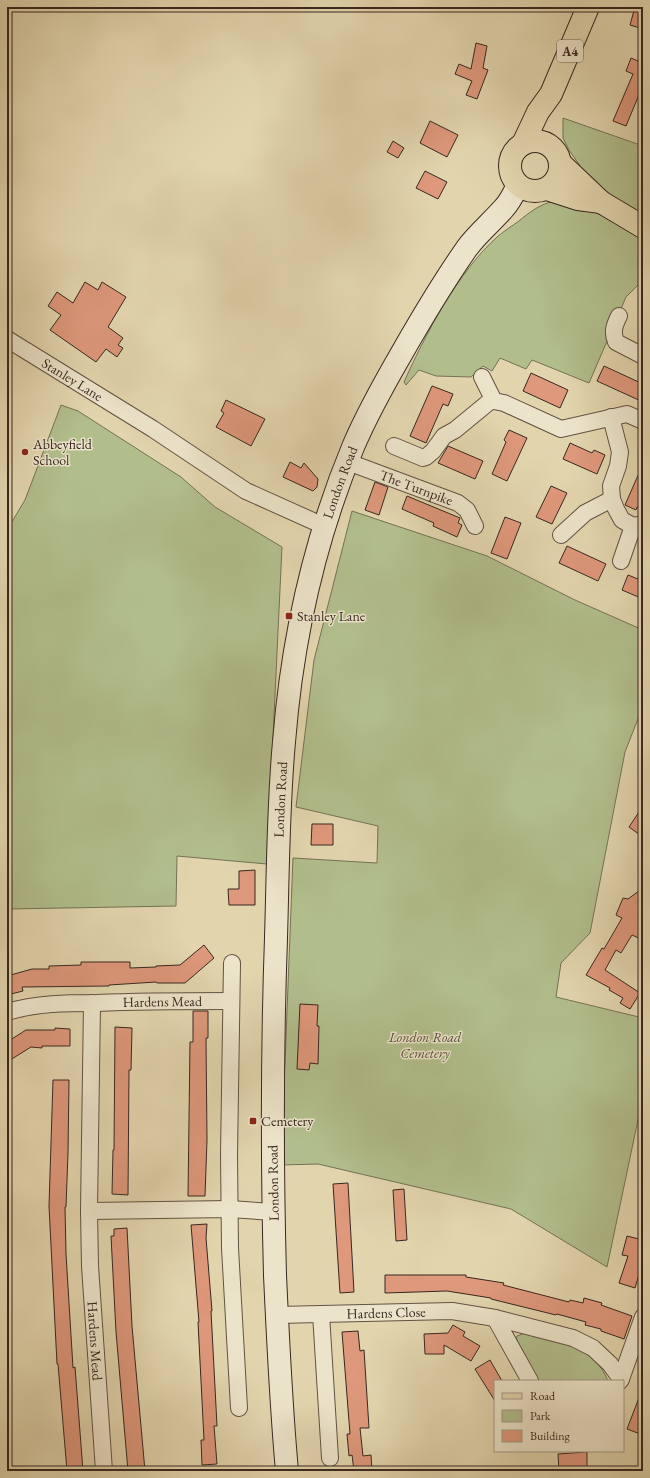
<svg xmlns="http://www.w3.org/2000/svg" width="650" height="1478" viewBox="0 0 650 1478" font-family="'EB Garamond',serif">
<rect width="100%" height="100%" fill="#e2d5ae"/>
<filter id="stains"><feTurbulence type="fractalNoise" baseFrequency=".005" numOctaves="4"/><feColorMatrix values="0 0 0 0 .2 0 0 0 0 .09 0 0 0 0 .02 0 0 0 .5 -.17"/></filter>
<radialGradient id="worn" r=".72"><stop offset=".6" stop-color="#630" stop-opacity="0"/><stop offset="1" stop-color="#630" stop-opacity=".3"/></radialGradient>
<g fill="#b1be8c" stroke="#747256">
<path d="M563,118L643,146V280L626,297L589,383L532,360L526,369L500,358L492,371L483,366L471,377L436,376L419,370L406,385L404,382C425,335 458,272 497,237C504,231 512,226 519,221C527,214 543,202 553,202C576,201 591,210 610,220L585,173L569,150L563,138Z"/>
<polygon points="61,405 78,411 181,477 215,507 282,547 267,864 177,856 176,906 7,909 7,530 25,500"/>
<polygon points="352,511 487,556 575,600 643,630 643,706 625,752 590,933 561,963 556,997 643,1018 643,1096 607,1267 511,1209 318,1164 281,1165 293,858 377,863 378,826 296,807 314,660"/>
<path d="M525,1333C557,1342 594,1345 608,1381H535L515,1343L517,1336Z"/>
</g>
<g fill="#de987b" stroke="#382720">
<polygon points="635,7 643,7 643,29 630,25"/>
<polygon points="476,43 487,46 483,68 488,70 477,99 466,95 472,81 455,74 459,64 471,69"/>
<polygon points="643,49 643,85 626,126 613,121 633,74 626,71 631,58 638,61"/>
<polygon points="430,121 458,135 447,157 420,143"/>
<polygon points="393,141 404,148 398,158 387,152"/>
<polygon points="425,171 447,182 438,199 416,188"/>
<polygon points="85,282 98,290 102,282 126,297 108,327 123,338 118,345 123,348 117,357 106,349 96,362 50,330 61,315 48,306 57,292 73,303"/>
<polygon points="604,366 643,384 643,402 597,381"/>
<polygon points="531,373 568,390 560,408 523,391"/>
<polygon points="432,386 453,394 448,406 443,404 426,443 410,436"/>
<polygon points="226,400 265,419 251,446 216,427 224,413 221,411"/>
<polygon points="509,430 527,438 507,481 492,474 506,442 504,440"/>
<polygon points="570,443 592,453 594,450 605,455 597,474 563,459"/>
<polygon points="448,446 483,461 475,479 438,463"/>
<polygon points="290,462 301,468 304,463 318,479 317,487 313,491 283,477"/>
<polygon points="643,464 643,509 637,507 636,510 625,505"/>
<polygon points="375,482 388,487 379,515 365,510"/>
<polygon points="551,486 567,493 552,524 536,517"/>
<polygon points="407,496 460,518 458,523 462,525 457,537 433,526 434,523 402,509"/>
<polygon points="505,517 521,523 507,559 491,553"/>
<polygon points="567,546 606,564 598,581 559,563"/>
<polygon points="628,575 643,581 643,599 622,590"/>
<polygon points="643,806 643,837 629,827"/>
<polygon points="312,824 333,824 333,845 311,845"/>
<polygon points="255,870 255,905 229,905 228,889 239,889 239,871"/>
<polygon points="643,888 643,940 632,935 621,953 616,950 605,970 640,993 630,1009 620,1003 623,998 609,990 610,988 586,975 602,948 604,949 622,918 616,915 623,898 628,899"/>
<polygon points="204,945 214,958 185,983 157,983 156,982 109,985 109,986 22,987 23,991 7,995 7,976 32,969 49,969 49,966 81,965 81,962 130,962 130,968 156,967 156,966 180,965"/>
<polygon points="300,1004 318,1005 317,1026 319,1026 318,1064 310,1063 309,1070 297,1069"/>
<polygon points="193,1011 208,1011 208,1038 206,1038 207,1140 205,1196 188,1196 190,1042 193,1042"/>
<polygon points="115,1027 132,1028 131,1070 129,1070 128,1195 112,1194 113,1150 114,1150"/>
<polygon points="55,1028 70,1029 70,1046 42,1046 42,1048 31,1047 7,1062 7,1042 26,1030 55,1030"/>
<polygon points="53,1080 69,1080 68,1153 66,1207 65,1207 66,1254 73,1368 75,1367 83,1471 67,1471 58,1364 57,1364 49,1206"/>
<polygon points="348,1183 354,1292 340,1293 333,1184"/>
<polygon points="404,1189 407,1240 396,1241 393,1190"/>
<polygon points="207,1224 206,1238 212,1311 211,1311 217,1426 214,1426 217,1464 202,1465 201,1440 204,1440 198,1322 199,1322 191,1225"/>
<polygon points="127,1228 132,1326 145,1471 128,1471 116,1332 111,1236 114,1236 114,1229"/>
<polygon points="627,1236 643,1240 643,1261 635,1288 619,1283 628,1256 622,1255"/>
<polygon points="385,1275 466,1275 466,1277 504,1283 503,1285 569,1302 570,1300 583,1303 584,1298 602,1303 601,1305 632,1316 624,1339 601,1331 601,1329 585,1325 586,1322 557,1314 556,1315 491,1299 491,1298 447,1291 385,1293"/>
<polygon points="453,1325 465,1332 463,1336 480,1346 471,1361 444,1345 444,1354 425,1354 424,1334 448,1333"/>
<polygon points="358,1331 360,1351 364,1350 369,1428 360,1428 363,1456 371,1455 372,1471 354,1471 352,1455 349,1456 347,1434 350,1434 342,1332"/>
<polygon points="490,1360 502,1381 495,1381 495,1401 475,1369"/>
<polygon points="642,1390 643,1391 643,1435 627,1429"/>
<polygon points="587,1452 587,1471 559,1471 558,1454"/>
</g>
<g fill="none" stroke-linecap="round" stroke-linejoin="round">
<g stroke="#625244" stroke-width="18">
<g id="street">
<path d="M619,316C614,326 612,332 616,342L643,356"/>
<path id="s1" d="M7,339L153,429L246,491L324,526"/>
<polyline points="482,377 494,401 504,403 561,429 627,414 643,421"/>
<polyline points="611,417 620,452 618,466 611,486 612,499 616,509 622,520 633,526"/>
<polyline points="394,446 423,458 426,457 433,451 444,436 455,430 489,402 494,401"/>
<path id="s2" d="M348,462L458,503L467,510L475,526"/>
<polyline points="561,535 585,513 612,499"/>
<polyline points="621,561 633,526 643,524"/>
<polyline points="232,963 229,1155 230,1248 239,1408"/>
<path id="s3" d="M92,1003L89,1211L90,1266L104,1471"/>
<path id="s4" d="M7,1012C37,1003 67,1003 97,1003C142,1001 187,1001 231,1001"/>
<polyline points="89,1211 230,1209 273,1212"/>
<polyline points="321,1314 330,1458"/>
<path id="s5" d="M277,1315L452,1311L495,1318L573,1338L593,1348L610,1364L621,1379L620,1381"/>
<polyline points="495,1318 530,1381"/>
<polyline points="621,1379 643,1317"/>
</g>
</g>
<g stroke="#382720" stroke-width="24">
<g id="secondary">
<path id="s6" d="M287,1471C281,1406 278,1341 275,1275C272,1163 272,1050 276,938C278,872 278,807 284,742C292,641 314,541 353,447C367,414 385,382 403,351C423,316 444,281 467,248C478,233 492,222 504,208C510,202 514,193 518,185"/>
</g>
</g>
<g stroke="#382720" stroke-width="24">
<g id="primary">
<circle cx="535" cy="166" r="25"/>
<polyline points="523,144 538,112 551,94 588,7"/>
<polyline points="560,163 601,202 643,227"/>
<polyline points="547,189 578,199 601,202"/>
</g>
</g>
<use href="#street" stroke="#ece4ca" stroke-width="16"/>
<use href="#secondary" stroke="#ece4ca" stroke-width="22"/>
<use href="#primary" stroke="#e2d5ae" stroke-width="22"/>
</g>
<g fill="#8f2418" stroke="#ece4ca" stroke-width="1.5">
<circle cx="25" cy="452" r="4"/>
<rect x="285" y="612" width="8" height="8" rx="2"/>
<rect x="249" y="1117" width="8" height="8" rx="2"/>
</g>
<g text-anchor="middle" dominant-baseline="central" stroke-width="3" stroke-linejoin="round" paint-order="stroke">
<rect fill="#ece4ca" stroke="#6e6053" stroke-width="1" x="557" y="40" width="26" height="22" rx="3"/>
<g font-size="13" font-weight="bold" fill="#382720">
<text x="570" y="51">A4</text>
</g>
<g font-size="14" fill="#382720" stroke="#ece4ca">
<text stroke="none"><textPath href="#s1" startOffset="77">Stanley Lane</textPath></text>
<text stroke="none"><textPath href="#s6" startOffset="996">London Road</textPath></text>
<text stroke="none"><textPath href="#s2" startOffset="73">The Turnpike</textPath></text>
<text stroke="none"><textPath href="#s6" startOffset="672">London Road</textPath></text>
<text stroke="none"><textPath href="#s4" startOffset="156">Hardens Mead</textPath></text>
<text transform="translate(273 1183) rotate(-91)">London Road</text>
<text stroke="none"><textPath href="#s5" startOffset="109">Hardens Close</textPath></text>
<text stroke="none"><textPath href="#s3" startOffset="338">Hardens Mead</textPath></text>
</g>
<g font-size="14" fill="#382720" stroke="#ece4ca" text-anchor="start">
<text x="33" y="444">Abbeyfield<tspan x="33" dy="16">School</tspan></text>
<text x="297" y="616">Stanley Lane</text>
<text x="261" y="1121">Cemetery</text>
</g>
<g font-size="14" font-style="italic" fill="#564d3b" stroke="#ece4ca">
<text x="425" y="1037">London Road<tspan x="425" dy="16">Cemetery</tspan></text>
</g>
</g>
<rect width="650" height="1478" fill="none" stroke="#e2d5ae" stroke-width="24"/>
<rect x="8" y="8" width="634" height="1462" fill="none" stroke="#382720" stroke-width="2"/>
<rect x="12" y="12" width="626" height="1454" fill="none" stroke="#382720"/>
<rect x="494" y="1380" width="130" height="72" fill="#ece4ca" stroke="#a49886"/>
<rect x="502" y="1393" width="20" height="6" fill="#e2d5ae" stroke="#a49886"/>
<text x="530" y="1400" font-size="12" fill="#382720">Road</text>
<rect x="502" y="1410" width="20" height="12" fill="#b1be8c" stroke="#a49886"/>
<text x="530" y="1420" font-size="12" fill="#382720">Park</text>
<rect x="502" y="1430" width="20" height="12" fill="#de987b" stroke="#a49886"/>
<text x="530" y="1440" font-size="12" fill="#382720">Building</text>
<rect width="100%" height="100%" filter="url(#stains)"/>
<rect width="100%" height="100%" fill="url(#worn)"/>
</svg>
